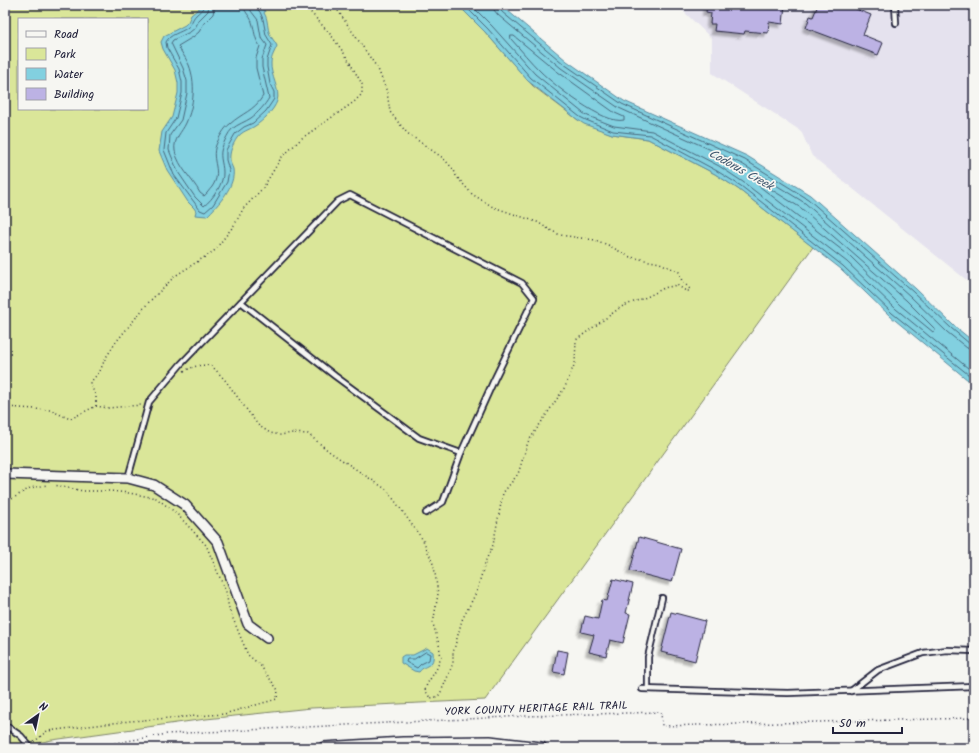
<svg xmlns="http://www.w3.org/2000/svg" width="979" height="753" viewBox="0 0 979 753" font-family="Kalam,sans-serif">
<defs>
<filter id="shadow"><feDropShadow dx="-3.5" dy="3.5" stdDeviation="1" flood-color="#0004"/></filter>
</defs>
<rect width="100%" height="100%" fill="#f6f6f2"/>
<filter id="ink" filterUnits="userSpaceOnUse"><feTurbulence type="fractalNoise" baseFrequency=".025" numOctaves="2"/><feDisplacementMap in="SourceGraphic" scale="8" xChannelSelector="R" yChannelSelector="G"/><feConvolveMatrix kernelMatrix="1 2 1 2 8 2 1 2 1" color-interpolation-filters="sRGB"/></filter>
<g filter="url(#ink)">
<polygon fill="#e5e2ee" points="677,5 974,5 974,286 812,156 801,131 712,73 712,39"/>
<path fill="#dae699" stroke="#7e846a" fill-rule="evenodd" d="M5,5H458L485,32L533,86L578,120L612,134L648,139L715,174L738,189L813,247L485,700L311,708L206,719L52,740L14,748H5ZM19,19H147V109H19Z"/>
<g fill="#82d0e0" stroke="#5c8a9e">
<path d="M203,5H256L265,11L264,13C268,19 267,25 269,32C270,37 275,41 277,46C275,51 271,57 271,63C270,75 281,91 277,101C274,110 263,121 255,126C249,130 242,131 237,138C233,144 229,152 230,160C230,163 232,166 233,169C236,186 218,205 207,216L195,215L196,211L194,208L188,202L167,170L159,151L162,132L172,117L178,93V83L175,70L163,49L161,42L164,36L185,25L188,22L191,15Z"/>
<polygon points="458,5 501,5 567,61 624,101 747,156 810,195 916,289 953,325 974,342 974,385 890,316 841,269 738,189 715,174 648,139 612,134 584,124 578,120 528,81 485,32"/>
<path d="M427,648L433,652C435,668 426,663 419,672L414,671L401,663V657L404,655H413Z"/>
</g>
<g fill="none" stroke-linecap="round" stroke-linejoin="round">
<g stroke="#48687d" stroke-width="1">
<path d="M204,5C203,10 200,11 196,15C192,19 192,24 187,28C180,33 170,34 166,42L167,48L179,69L182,82V93L176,118L166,133L164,150L174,175L200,210L205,212L213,205L227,182L229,170L226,160V150L235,134L244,127L253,123L266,111L274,99V92L270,84L267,67V60L272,45L266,35L263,19L260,12L256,8L255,5"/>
<path d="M209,5L208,11L199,20L195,28L190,32L173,40L171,43L183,68L187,81V93L181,120L170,135L169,150L178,172L195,197L204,206C213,199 224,183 223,172C223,163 218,155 223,145C225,140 228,133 232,129C238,124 245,122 251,118C258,113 265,105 269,98L262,67V59L267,45L261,37L258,20L251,11L250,5"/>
<path d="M215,5L213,14L204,23L199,32L193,37L178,46C181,52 186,58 189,65C196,83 194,105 186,123C182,132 173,139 175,151C179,168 192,178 200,193L204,196C207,194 209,190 212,187C223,171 210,161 216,145C219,138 224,128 230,124C242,113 254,111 263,96L256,68V58L260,46C254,38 255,31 252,22C250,15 244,13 244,5"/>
<polyline points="464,5 488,29 531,78 580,117 586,120 613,131 650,135 717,171 741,186 843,266 892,313 974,379"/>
<polyline points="471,5 492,26 535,74 583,113 588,116 614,126 652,131 719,166 743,182 847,262 896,309 974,373"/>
<polyline points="493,5 494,10 498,15 561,68 619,108 742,164 805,203 910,296 947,332 967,348 974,350"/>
<polyline points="498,5 499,8 502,12 564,64 622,104 745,160 808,199 913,292 951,328 970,344 974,345"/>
<path d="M511,36H514L558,72L615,113L624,117V120C604,125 555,86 540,71C530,61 521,50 511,39Z"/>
<polygon points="758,183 761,183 801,208 906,300 935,329 935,331 933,332 900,305 851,257 759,186"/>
<polygon points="426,652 430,654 429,660 421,664 417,668 406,662 407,659 414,659"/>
</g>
</g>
<g fill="#bcb2e4" stroke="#22223b" filter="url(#shadow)">
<polygon points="707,5 785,5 783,24 769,22 768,33 745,31 744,34 714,31 715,24 710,24 711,13 706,12"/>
<polygon points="818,5 846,5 871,15 863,35 883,43 878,55 806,28 810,16 813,17"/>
<polygon points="639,537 681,549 672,582 630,571"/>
<polygon points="613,579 633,584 626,613 630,614 623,643 610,640 606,656 589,652 594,635 581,632 585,616 598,619 602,600 607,601"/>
<polygon points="671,612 705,621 695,661 661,652"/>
<polygon points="557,650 568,652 564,674 553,672"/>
</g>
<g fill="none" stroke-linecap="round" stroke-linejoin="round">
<g stroke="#22223b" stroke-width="8">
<g id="service">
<polyline points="895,5 896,23"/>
<polyline points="241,302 335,376 419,438 461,453"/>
<polyline points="128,478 149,402 181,364 338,201 350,195 522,283 534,298 494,380 461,453 443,502 426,513"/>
<polyline points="642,689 788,693 974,686"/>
<polyline points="648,689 648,657 662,598"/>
<polyline points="851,691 878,670 923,653 947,650 974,651"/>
<polyline points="5,725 21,736 31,748"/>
</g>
</g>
<g stroke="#22223b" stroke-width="12">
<polyline id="minor" points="5,474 128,478 154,485 185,505 218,542 248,624 267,638"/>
</g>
<g stroke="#22223b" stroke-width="14">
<polyline id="tertiary" points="324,748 403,743 490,742 541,748"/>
</g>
<g stroke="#22223b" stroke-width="1.5" stroke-dasharray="1 3" stroke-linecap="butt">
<path d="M184,371C194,366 201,364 212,366L225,380L258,425L270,433L280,435L293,433L308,434L330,452L387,490L423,540L434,566L438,594L433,624L439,644L441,658L436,670L427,684L425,690L430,698L437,697L440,694L448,676L453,663V653L462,620L476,593L486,560L493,545L503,493L518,474L528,442L565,387L575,363L576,340L621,307L649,296L664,288L677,285L686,291H689L690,289L682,281L679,272L660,263L630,257L608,245L595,240L560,235L550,230L537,222L493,207L472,194L456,176L454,170L443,158L407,133L390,112L387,92L378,69L334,5"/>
<polyline points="96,406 96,397 90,383 100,371 105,359 116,342 148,303 175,276 214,251 235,224 243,209 263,188 281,158 302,138 354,102 362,94 362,84 346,56 331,35 304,5"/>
<polyline points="5,407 50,410 70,419 96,406 108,408 141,405"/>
<polyline points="5,503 30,488 47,485"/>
<polyline points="34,742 47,731 130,721 224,714 277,699 278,690 260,665 248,655 229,609 226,592 206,545 175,512 156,498 129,493 110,491 83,491 54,485"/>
<polyline points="87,748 167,734 526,716 661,712 662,726 974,718"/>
</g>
<use href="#service" stroke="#f6f6f2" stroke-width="4.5"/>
<use href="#minor" stroke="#f6f6f2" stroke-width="9"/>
<use href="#tertiary" stroke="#f6f6f2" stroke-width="11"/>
</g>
</g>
<g text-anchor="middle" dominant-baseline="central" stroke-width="3.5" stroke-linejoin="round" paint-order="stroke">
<g font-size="11" fill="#22223b" stroke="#f6f6f2">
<text transform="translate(536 709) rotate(-2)">YORK COUNTY HERITAGE RAIL TRAIL</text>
</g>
<g font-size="12" font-style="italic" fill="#3f566d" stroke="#f6f6f2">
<text transform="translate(741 170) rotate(29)">Codorus Creek</text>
</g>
</g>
<rect width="979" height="753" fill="none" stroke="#f6f6f2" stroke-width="20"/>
<rect x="10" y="10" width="959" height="733" fill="none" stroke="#22223b" stroke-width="1.5" filter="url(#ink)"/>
<rect x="18" y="18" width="130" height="92" fill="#f6f6f2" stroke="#a1a1a9"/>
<rect x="26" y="31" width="20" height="6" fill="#f6f6f2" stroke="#a1a1a9"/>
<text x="54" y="38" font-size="12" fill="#22223b">Road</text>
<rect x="26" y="48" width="20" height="12" fill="#dae699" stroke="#a1a1a9"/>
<text x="54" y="58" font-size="12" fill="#22223b">Park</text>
<rect x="26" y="68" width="20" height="12" fill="#82d0e0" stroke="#a1a1a9"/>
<text x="54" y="78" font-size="12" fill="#22223b">Water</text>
<rect x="26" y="88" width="20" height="12" fill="#bcb2e4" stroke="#a1a1a9"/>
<text x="54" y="98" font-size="12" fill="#22223b">Building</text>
<g transform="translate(38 715) rotate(33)" stroke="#f6f6f2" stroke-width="3" paint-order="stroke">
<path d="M0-3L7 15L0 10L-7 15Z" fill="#22223b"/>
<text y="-6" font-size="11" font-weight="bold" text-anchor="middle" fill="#22223b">N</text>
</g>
<path d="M833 727v6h69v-6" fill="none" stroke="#22223b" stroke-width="2"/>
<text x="839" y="727" font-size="12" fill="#22223b" stroke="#f6f6f2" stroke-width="3" paint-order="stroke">50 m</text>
</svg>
